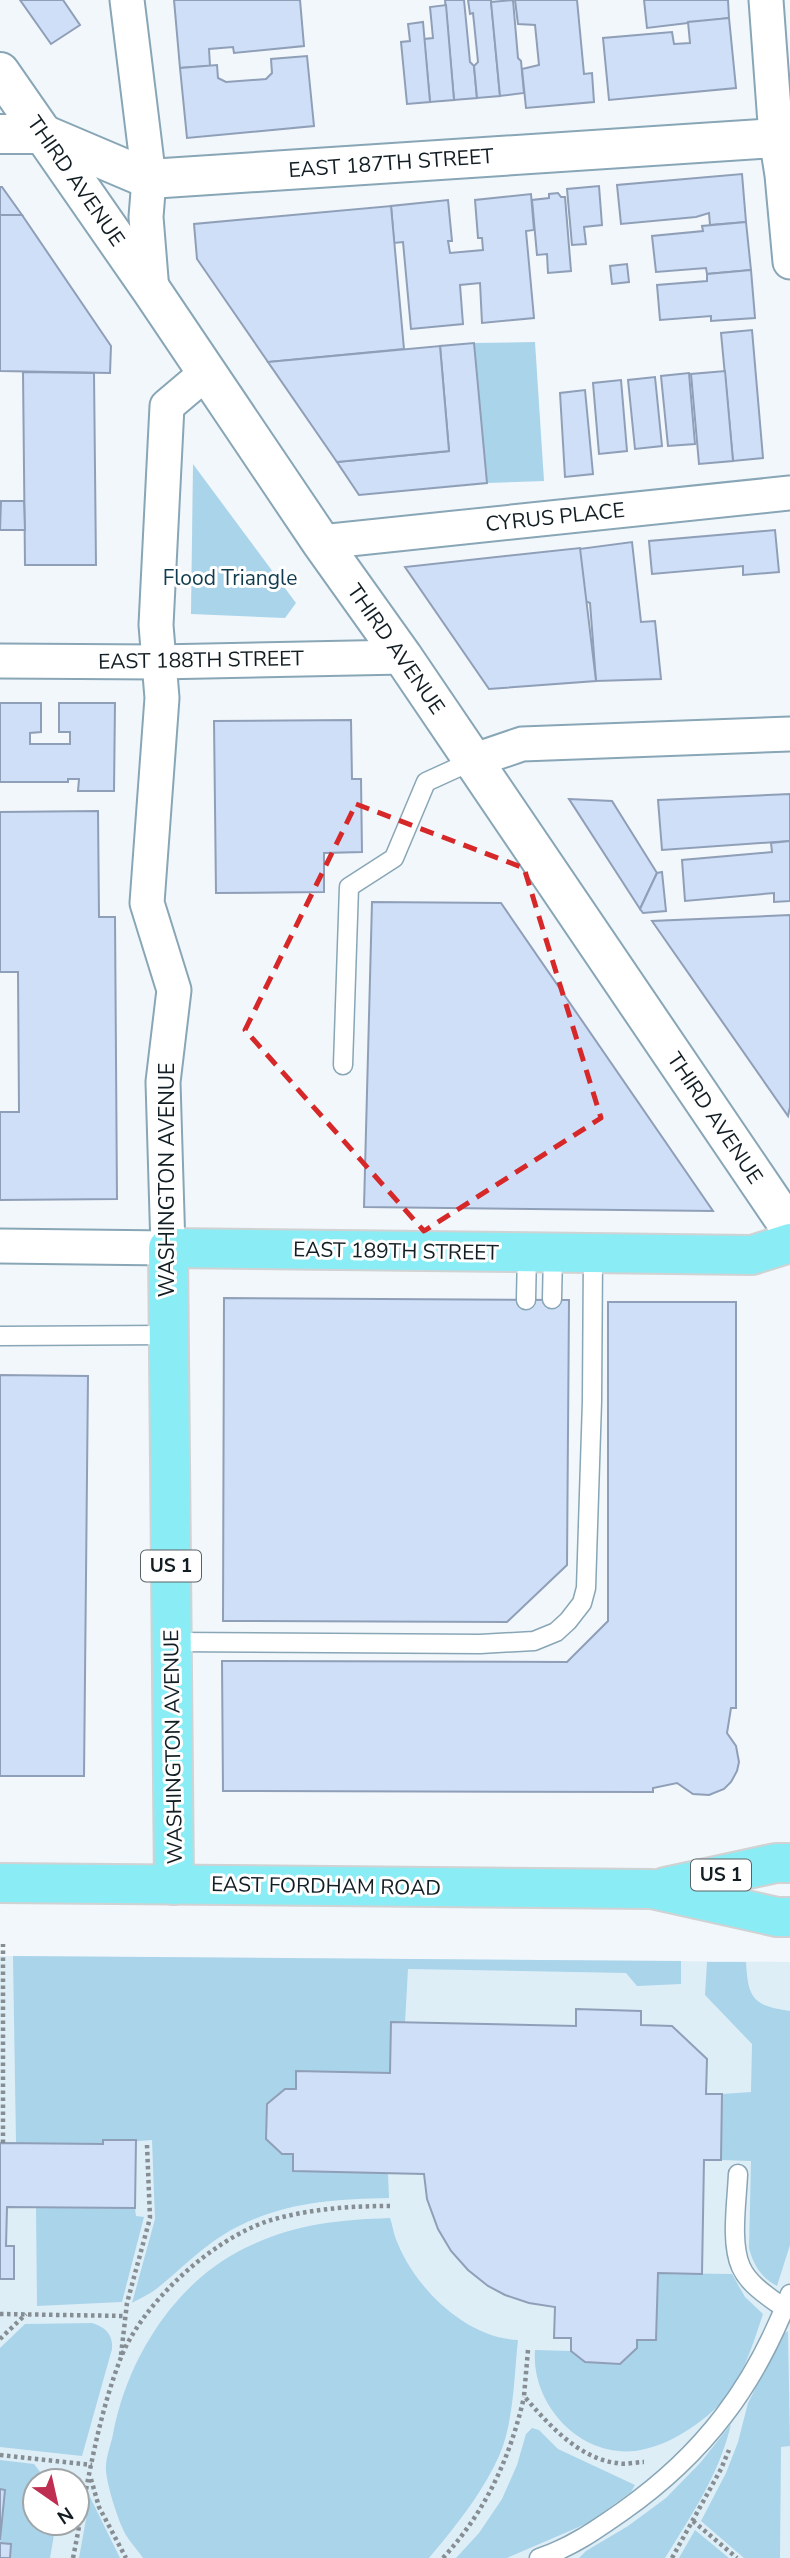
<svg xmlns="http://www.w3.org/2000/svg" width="790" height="2558" viewBox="0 0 790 2558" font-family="'Nunito Sans',sans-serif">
<rect width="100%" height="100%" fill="#f1f7fb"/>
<path fill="#deeef7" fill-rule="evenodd" d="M0,1956L790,1962V2558H0ZM35,2481H77V2523H35Z"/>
<g fill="#aad4ea">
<polygon points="535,342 544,481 487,483 474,343"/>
<polygon points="193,464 296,603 285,618 191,614"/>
<path d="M13,1956L681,1961V1984L637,1986L626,1973L408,1969L405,2023L391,2022L390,2073L296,2071V2089H285L267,2105L266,2139L282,2154H293V2171L388,2173L389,2198C329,2199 275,2203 223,2235C199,2250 181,2269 160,2286C152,2293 141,2298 132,2303L155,2219L152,2140L103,2144L16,2143Z"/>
<path d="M707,1962H746C748,1998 753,2006 790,2011V2245L777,2286C761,2278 753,2264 749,2248L751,2161L721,2160L722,2094L751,2092L752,2044L705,1995Z"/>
<polygon points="36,2208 135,2208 136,2216 144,2217 122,2302 37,2306"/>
<path d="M390,2218C393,2227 394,2236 398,2244C417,2290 467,2338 518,2340C514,2376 514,2422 499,2456C482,2494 455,2527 429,2558H143C136,2548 126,2538 122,2527C116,2513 107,2485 106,2470C105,2459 111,2445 113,2434C127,2359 175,2282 245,2248C294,2224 336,2220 390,2218Z"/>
<path d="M658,2273L732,2274L745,2297L763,2314C752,2347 741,2385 715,2409C693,2429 665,2447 635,2451C579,2457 531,2404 535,2350L571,2351L585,2362L619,2364L637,2348V2340Z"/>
<path d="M92,2323C105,2327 113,2334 112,2349L82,2456L0,2447V2348L25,2324Z"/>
<polygon points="788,2331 790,2446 781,2447 780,2558 744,2558 701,2521 726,2473 738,2442 748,2403 783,2334"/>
<path d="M731,2424C720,2473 691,2516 665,2558H579L586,2551L628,2526L666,2498L701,2462Z"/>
<polygon points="532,2428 539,2430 558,2449 635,2485 631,2492 588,2523 507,2558 456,2558 479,2533 502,2499 517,2465 526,2434"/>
<polygon points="0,2460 34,2464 47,2481 35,2481 35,2523 56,2523 50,2558 10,2558 11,2544 0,2543 5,2490 0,2489"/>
<polygon points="90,2497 120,2558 79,2558"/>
<polygon points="695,2530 729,2558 679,2558"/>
</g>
<g fill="#cfdff8" stroke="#909fb8" stroke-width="2">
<polygon points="20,0 63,0 80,25 51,44"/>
<polygon points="174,0 300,0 304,46 234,53 233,47 209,49 210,66 180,68"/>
<polygon points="445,0 464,0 470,62 474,66 477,98 454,100"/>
<polygon points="468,0 491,0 500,96 477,98 474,66 478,62 473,13 470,14"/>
<polygon points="513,0 518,58 521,61 524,93 500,96 491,2"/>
<polygon points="515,0 577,0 584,74 592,73 594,102 526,108 522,69 539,65 535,25 518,24"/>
<polygon points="644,0 728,0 729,18 647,28"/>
<polygon points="446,5 454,100 430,102 424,39 433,38 430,7"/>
<polygon points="729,18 736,88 609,100 603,38 672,32 674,44 690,43 688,22"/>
<polygon points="423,22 430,102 407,104 401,42 410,41 408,24"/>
<polygon points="307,56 314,126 187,138 180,68 217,65 218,78 226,82 266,79 272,73 271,59"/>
<polygon points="742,174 746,222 710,225 709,213 696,217 621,224 617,185"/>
<polygon points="599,186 602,225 584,227 586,244 572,245 567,189"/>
<polygon points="0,187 2,187 22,215 0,215"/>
<polygon points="558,193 561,197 565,197 571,271 548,273 547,254 537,255 532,200 549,198 549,194"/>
<polygon points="531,194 534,230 526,231 534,318 482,323 480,283 460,285 463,324 411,329 403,242 394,243 391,206 448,200 452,241 448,241 450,253 483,250 482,238 478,238 475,200"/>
<polygon points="391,206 404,349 268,362 197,259 194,224"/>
<polygon points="0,215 22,215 111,346 110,373 0,371"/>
<polygon points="746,222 751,270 707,274 706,268 656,272 652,236 703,231 702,226"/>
<polygon points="627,264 629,282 612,284 610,266"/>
<polygon points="751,270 755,318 711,321 711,316 660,320 657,285 707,281 707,274"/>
<polygon points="752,330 763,458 733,461 721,333"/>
<polygon points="474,343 487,483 359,495 337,462 449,451 440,346"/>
<polygon points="440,346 449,451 337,462 268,362"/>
<polygon points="725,371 733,461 699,464 691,374"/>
<polygon points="23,372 94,373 96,565 25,565"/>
<polygon points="689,373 695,444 668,446 661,376"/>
<polygon points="655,377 662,446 635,449 628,380"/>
<polygon points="621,380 627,451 599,454 593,383"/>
<polygon points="585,390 593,474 565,477 560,393"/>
<polygon points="1,501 24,501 25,530 0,530"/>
<polygon points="775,530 779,572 743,575 743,566 652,574 649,541"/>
<polygon points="632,542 641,622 655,621 661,679 596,681 590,603 585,601 579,549"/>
<polygon points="580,548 596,681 489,689 405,567"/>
<polygon points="0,703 41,703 41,732 30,733 30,744 70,744 70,732 59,732 59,703 115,703 114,791 78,791 79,779 68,779 68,782 0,782"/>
<polygon points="351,720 352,779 361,779 362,852 324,853 324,892 216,893 214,721"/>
<polygon points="790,794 790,841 662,850 658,800"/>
<polygon points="569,799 612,801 657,873 640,909"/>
<polygon points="98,811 99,917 115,917 117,1199 0,1200 0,1112 19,1112 18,972 0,972 0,812"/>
<polygon points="790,841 790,901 774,902 774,893 685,901 682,860 772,852 771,843"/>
<polygon points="662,872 666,911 643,913 640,909 657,873"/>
<polygon points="372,902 501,903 713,1211 364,1207"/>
<polygon points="790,915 790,1107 788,1116 652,921"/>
<polygon points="224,1298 569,1300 567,1565 507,1622 223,1621"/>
<polygon points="608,1302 736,1302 736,1708 731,1708 727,1733 736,1746 739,1762 737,1771 731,1782 724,1789 709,1795 693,1794 677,1783 653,1788 653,1792 223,1791 222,1661 567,1662 608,1621"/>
<polygon points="0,1375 88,1376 84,1776 0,1776"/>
<polygon points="576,2009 641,2011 641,2025 672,2026 707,2059 706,2094 722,2094 721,2160 704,2160 702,2274 658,2273 656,2340 637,2340 637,2348 620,2364 585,2362 571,2351 571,2338 554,2338 555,2307 529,2303 505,2295 488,2286 468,2270 451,2251 438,2229 427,2199 424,2174 293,2171 293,2154 282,2154 266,2139 267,2104 285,2089 296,2089 296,2071 390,2073 391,2022 576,2026"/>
<polygon points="103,2140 136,2140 135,2208 7,2207 6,2246 14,2246 14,2279 0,2279 0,2143 103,2144"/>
<polygon points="0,2489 5,2490 0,2540"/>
<polygon points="0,2543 11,2544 10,2558 0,2558"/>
</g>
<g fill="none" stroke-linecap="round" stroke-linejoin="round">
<g stroke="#88a6b6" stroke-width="21">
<g id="service">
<polyline points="343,1065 349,887 394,858 426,782 472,761"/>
<polyline points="552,1299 553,1253"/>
<polyline points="526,1300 527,1252"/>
<polyline points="0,1336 168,1335"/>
<polyline points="171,1642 480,1644 534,1641 556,1632 568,1621 582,1603 586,1588 592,1401 593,1253"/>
<path d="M738,2174C737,2201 730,2243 741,2267C749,2285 769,2297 784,2308"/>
<path d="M539,2558C570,2548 596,2530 623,2511C704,2454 755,2386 790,2294"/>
</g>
</g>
<g stroke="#88a6b6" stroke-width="37">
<g id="minor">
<polyline points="127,0 149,179 146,217 152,291"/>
<polyline points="766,0 776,137 782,175 790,262"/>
<polyline points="321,542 790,493"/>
<polyline points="0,661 158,662 403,657"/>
<polyline points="472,761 522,744 790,734"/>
<polyline points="0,1246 168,1248 163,1082 174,990 147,903 162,698 156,625 167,406 206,373"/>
</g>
</g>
<g stroke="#88a6b6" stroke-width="42">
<polyline id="tertiary" points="0,134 43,134 149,179 790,137"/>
</g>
<g stroke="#88a6b6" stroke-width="42">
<polyline id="secondary" points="0,72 152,291 321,542 403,657 790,1228"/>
</g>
<g stroke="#d0d2d3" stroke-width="42">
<g id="primary">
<polyline points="0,1883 652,1889 777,1917 790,1917"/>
<polyline points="174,1885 168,1248 752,1255 790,1243"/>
<polyline points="665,1887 776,1863 790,1863"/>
</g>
</g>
<g stroke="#868e93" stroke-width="4.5" stroke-dasharray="3.5 3.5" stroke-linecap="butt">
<polyline points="3,2143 3,1944"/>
<polyline points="0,2314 125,2316"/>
<polyline points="0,2339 26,2314"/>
<path d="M528,2350L524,2396C547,2423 579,2459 617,2463C625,2465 636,2462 644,2462"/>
<polyline points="121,2355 127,2303 150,2218 147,2145"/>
<polyline points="0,2455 92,2465"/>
<polyline points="91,2479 99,2507 126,2558"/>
<polyline points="693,2521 737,2558"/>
<path d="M73,2558C86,2493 96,2423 120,2360C141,2304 211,2240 268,2221C308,2209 349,2206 390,2206"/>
<path d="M443,2558C486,2511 510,2458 524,2397"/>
<polyline points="672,2558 721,2469 729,2450"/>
</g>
<use href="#service" stroke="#fff" stroke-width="18"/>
<use href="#minor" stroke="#fff" stroke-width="33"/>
<use href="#tertiary" stroke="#fff" stroke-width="38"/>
<use href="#secondary" stroke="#fff" stroke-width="38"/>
<use href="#primary" stroke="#8aedf5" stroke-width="38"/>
</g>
<path fill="none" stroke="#d62828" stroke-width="5" stroke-dasharray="14 9" stroke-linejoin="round" d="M356,804L524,868L601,1118L424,1231L245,1030Z"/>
<g text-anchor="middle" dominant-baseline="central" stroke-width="6" stroke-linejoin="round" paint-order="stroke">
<g fill="#fff" stroke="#596266" stroke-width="2">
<rect x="141" y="1550.5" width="60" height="31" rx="5"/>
<rect x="691" y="1859.5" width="60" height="31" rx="5"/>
</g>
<g font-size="19" font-weight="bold" fill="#121e24">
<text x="171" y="1566">US 1</text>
<text x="721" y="1875">US 1</text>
</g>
<g font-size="21" fill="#121e24" stroke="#fff">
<text transform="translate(391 163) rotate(-4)">EAST 187TH STREET</text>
<text transform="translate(76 181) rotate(55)">THIRD AVENUE</text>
<text transform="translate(555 517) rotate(-6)">CYRUS PLACE</text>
<text transform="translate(396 649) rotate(55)">THIRD AVENUE</text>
<text transform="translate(201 660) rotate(-1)">EAST 188TH STREET</text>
<text transform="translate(715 1118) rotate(56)">THIRD AVENUE</text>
<text transform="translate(167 1180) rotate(-90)">WASHINGTON AVENUE</text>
<text transform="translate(396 1251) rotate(1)">EAST 189TH STREET</text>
<text transform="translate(173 1747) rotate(-91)">WASHINGTON AVENUE</text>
<text transform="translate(326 1886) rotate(1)">EAST FORDHAM ROAD</text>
</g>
<g font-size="21" fill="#113c4f" stroke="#fff">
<text x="230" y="578">Flood Triangle</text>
</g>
</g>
<g transform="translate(56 2502) rotate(146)"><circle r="33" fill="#ffffff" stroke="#a0a5a7" stroke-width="2"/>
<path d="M0-5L12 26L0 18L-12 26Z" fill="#bf2e50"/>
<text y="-10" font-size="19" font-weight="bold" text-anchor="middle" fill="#121e24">N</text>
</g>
</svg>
